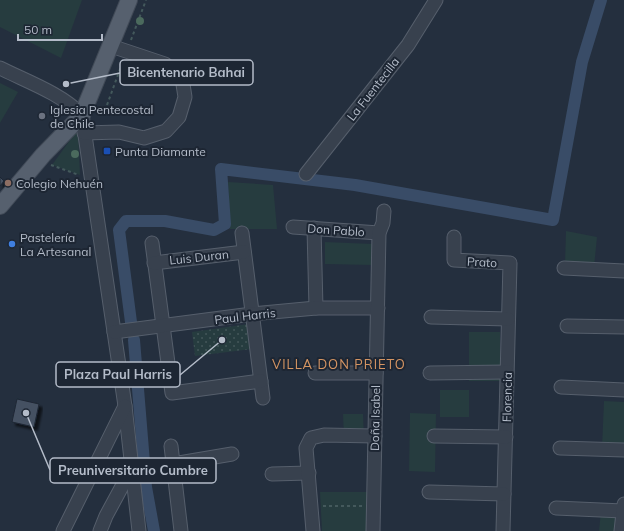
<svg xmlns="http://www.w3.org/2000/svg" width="624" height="531" viewBox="0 0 624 531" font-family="Mulish,sans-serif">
<defs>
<pattern id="park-dots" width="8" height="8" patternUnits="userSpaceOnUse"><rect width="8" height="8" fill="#263c3f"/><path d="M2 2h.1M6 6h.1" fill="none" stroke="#435659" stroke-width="1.8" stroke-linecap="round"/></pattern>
<filter id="shadow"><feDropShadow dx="3.5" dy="3.5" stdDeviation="1" flood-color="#0009"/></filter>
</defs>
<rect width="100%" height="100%" fill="#242f3e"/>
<g fill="#263c3f">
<polygon points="0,0 82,0 61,58 0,27"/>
<polygon points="0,83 18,92 0,123"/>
<polygon points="78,129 80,175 52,165"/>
<polygon points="228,182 273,185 277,229 230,229"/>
<polygon points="566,231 597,237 594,267 565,264"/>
<polygon points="325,242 373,244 373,265 325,264"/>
<rect x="469" y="332" width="31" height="49"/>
<rect x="440" y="390" width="29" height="27"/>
<polygon points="604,401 624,402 624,448 602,448"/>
<polygon points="410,413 436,414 435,472 409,471"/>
<polygon points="343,414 363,414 364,438 344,437"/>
<polygon points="320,492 367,492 368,531 322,531"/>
<polygon points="601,511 616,511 615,531 599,531"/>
</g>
<polygon fill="url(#park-dots)" points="249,324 252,349 195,356 192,332"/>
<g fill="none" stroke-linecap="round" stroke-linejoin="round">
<g stroke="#394c67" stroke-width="12">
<polyline points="131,322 119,230 126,221 165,221 214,230 225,224 221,169 355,185 553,220 582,62 601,0"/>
<polyline points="134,340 146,487 154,531"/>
</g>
</g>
<g fill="#455162" stroke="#1f2835" filter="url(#shadow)">
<polygon points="0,177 4,181 0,186"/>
<polygon points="17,399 39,404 34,427 12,422"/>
</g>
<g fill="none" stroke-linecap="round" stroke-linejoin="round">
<g stroke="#565f6c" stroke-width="15">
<g id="minor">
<path d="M0,68C28,82 60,93 82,115L125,406L139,531"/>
<polyline points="84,133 119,132 144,138 166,131 179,117 185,97 182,78 165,64 111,46"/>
<polyline points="306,174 408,45 436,0"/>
<polyline points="293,227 379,233"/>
<polyline points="314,228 316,308"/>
<polyline points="242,233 263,398"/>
<polyline points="454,237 454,260 510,263 503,531"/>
<polyline points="152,243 172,393 261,381"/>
<polyline points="154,263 244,252"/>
<polyline points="564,268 624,271"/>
<polyline points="431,317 508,319"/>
<polyline points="567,326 624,327"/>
<polyline points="114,332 252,314 316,308 378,308"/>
<polyline points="315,373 376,373"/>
<polyline points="430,373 507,372"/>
<polyline points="561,387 624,390"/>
<polyline points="434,436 506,437"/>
<polyline points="171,446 181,531"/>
<polyline points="560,448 624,450"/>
<polyline points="173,464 232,454"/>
<polyline points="272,474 309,473"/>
<polyline points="429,492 504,494"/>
<polyline points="556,508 623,511"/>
<polyline points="63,531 125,406"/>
<polyline points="100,531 106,516 133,466"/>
<polyline points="313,531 306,448 311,438 324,435 375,436"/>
<polyline points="373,531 379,233 383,223 384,211"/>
<polyline points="621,531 624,504"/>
</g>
</g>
<g stroke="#414a57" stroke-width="18">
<polyline id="major" points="0,206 43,155 82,115 129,0"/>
</g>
<g stroke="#44595c" stroke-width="2" stroke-dasharray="3 3" stroke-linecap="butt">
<polyline points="131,40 146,0"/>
<polyline points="107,105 123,61"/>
<polyline points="51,165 79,175"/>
<polyline points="323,506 362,506"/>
</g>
<use href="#minor" stroke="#38414e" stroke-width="13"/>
<use href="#major" stroke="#56606e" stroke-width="16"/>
</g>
<g fill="#4b6a5d">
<circle cx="140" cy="21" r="4"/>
<circle cx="75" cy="154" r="4"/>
</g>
<circle fill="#6b7280" stroke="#1d2633" stroke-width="1.5" cx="42" cy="116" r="4"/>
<rect fill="#1a4fb4" stroke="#1d2633" stroke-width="1.5" x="103" y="147" width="8" height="8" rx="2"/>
<circle fill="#8d6e63" stroke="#1d2633" stroke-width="1.5" cx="8" cy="183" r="4"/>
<circle fill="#3f7fe0" stroke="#1d2633" stroke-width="1.5" cx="12" cy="244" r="4"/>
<g text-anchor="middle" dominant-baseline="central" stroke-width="4" stroke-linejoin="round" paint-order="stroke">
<g font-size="12" fill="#b4bcc9" stroke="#1d2633">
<text transform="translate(373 89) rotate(-52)">La Fuentecilla</text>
<text transform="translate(336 230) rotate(4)">Don Pablo</text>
<text transform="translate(199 257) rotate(-6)">Luis Duran</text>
<text transform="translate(482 262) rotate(3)">Prato</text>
<text transform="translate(245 316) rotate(-7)">Paul Harris</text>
<text transform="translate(507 397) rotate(-89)">Florencia</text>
<text transform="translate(375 418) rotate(-89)">Doña Isabel</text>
</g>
<g font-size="12" fill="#b4bcc9" stroke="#1d2633" text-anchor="start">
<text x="50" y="109">Iglesia Pentecostal<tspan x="50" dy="14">de Chile</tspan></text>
<text x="115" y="151">Punta Diamante</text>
<text x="16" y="183">Colegio Nehuén</text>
<text x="20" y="237">Pastelería<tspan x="20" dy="14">La Artesanal</tspan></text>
</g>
<g font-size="13" letter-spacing="1" fill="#d59563" stroke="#1d2633">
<text x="339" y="364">VILLA DON PRIETO</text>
</g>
</g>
<path fill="none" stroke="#b4bcc9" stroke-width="1.5" d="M66 84L120 73M222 340L180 375M26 413L50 470"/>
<g fill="#b4bcc9" stroke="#1d2633" stroke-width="1.5">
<circle cx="66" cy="84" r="4"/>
<circle cx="222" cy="340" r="4"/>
<circle cx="26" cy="413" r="4"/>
</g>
<g fill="#1d2633" stroke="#b4bcc9" stroke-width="1.5">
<rect x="120" y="60" width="133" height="25" rx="4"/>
<rect x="56" y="362" width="124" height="25" rx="4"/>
<rect x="50" y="458" width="166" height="25" rx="4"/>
</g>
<g font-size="13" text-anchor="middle" font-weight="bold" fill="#b4bcc9">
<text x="186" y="77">Bicentenario Bahai</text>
<text x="118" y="379">Plaza Paul Harris</text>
<text x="133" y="475">Preuniversitario Cumbre</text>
</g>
<path d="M18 34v6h84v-6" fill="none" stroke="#b4bcc9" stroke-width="2"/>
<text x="24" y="34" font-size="12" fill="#b4bcc9" stroke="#1d2633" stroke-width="3" paint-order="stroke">50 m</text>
</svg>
